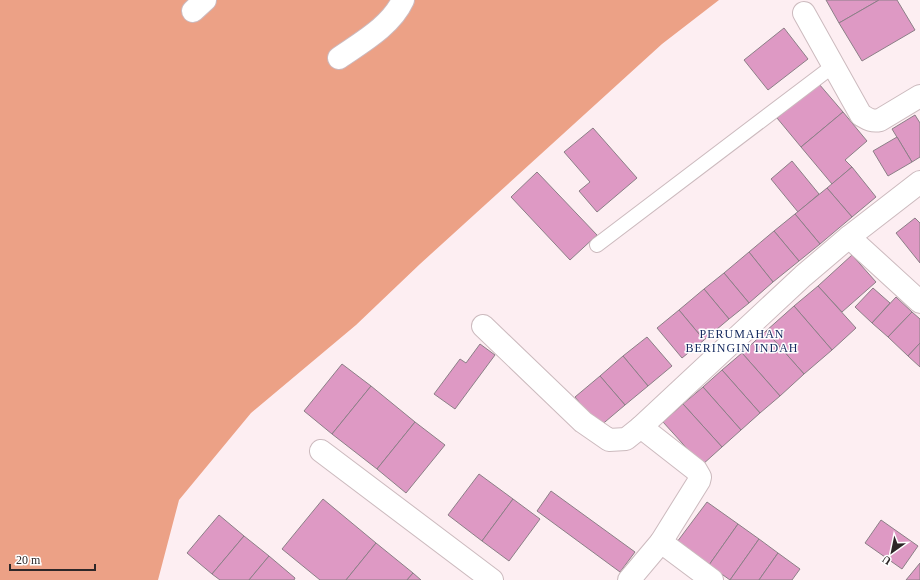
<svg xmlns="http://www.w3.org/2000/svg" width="920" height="580" viewBox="0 0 920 580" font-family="Georgia,serif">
<rect width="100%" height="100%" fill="#fdeef2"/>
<polygon fill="#eca186" points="0,0 719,0 662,44 420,264 356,325 251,413 179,500 158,580 0,580"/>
<g fill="#de99c4" stroke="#8c7f87">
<polygon points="826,0 879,0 839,23"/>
<polygon points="879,0 897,0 915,30 862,61 839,23"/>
<polygon points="784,28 808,59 768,90 744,60"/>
<polygon points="819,84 843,112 801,147 777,118"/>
<polygon points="843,112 867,141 845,160 852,167 832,184 801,147"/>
<polygon points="915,115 920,123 920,157 912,162 892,129"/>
<polygon points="593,128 637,178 597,212 579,191 590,182 564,152"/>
<polygon points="897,137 912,162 888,176 873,151"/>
<polygon points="792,161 819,194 798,212 771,179"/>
<polygon points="852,167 876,197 852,217 827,188"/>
<polygon points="537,172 597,235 570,260 511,197"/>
<polygon points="827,188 852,217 820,244 795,214"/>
<polygon points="795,214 820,244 799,261 774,231"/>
<polygon points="915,218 920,223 920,263 896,233"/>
<polygon points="774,231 799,261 773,282 749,252"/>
<polygon points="749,252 773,282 749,303 724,273"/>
<polygon points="852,255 876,282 842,312 818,286"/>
<polygon points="724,273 749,303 729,319 704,289"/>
<polygon points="818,286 856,328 832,350 794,306"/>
<polygon points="873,288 890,303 872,323 855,307"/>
<polygon points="704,289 729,319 704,340 679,310"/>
<polygon points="896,297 912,312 888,337 872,323"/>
<polygon points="794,306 832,350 804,374 766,331"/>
<polygon points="679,310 704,340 682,358 657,328"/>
<polygon points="912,312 920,319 920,343 908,356 888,337"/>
<polygon points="766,331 804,374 780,396 742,353"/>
<polygon points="647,337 672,366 648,386 623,356"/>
<polygon points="920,343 920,367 908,356"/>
<polygon points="480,344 495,355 455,409 434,394 460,359 466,363"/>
<polygon points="742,353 780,396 760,413 722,370"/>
<polygon points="623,356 648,386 625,405 600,376"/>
<polygon points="342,364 371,386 332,434 304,411"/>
<polygon points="722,370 760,413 741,430 703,387"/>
<polygon points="600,376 625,405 599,427 575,397"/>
<polygon points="371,386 415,422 377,469 332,434"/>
<polygon points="703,387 741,430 722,447 683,404"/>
<polygon points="683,404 722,447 702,465 663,422"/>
<polygon points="415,422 445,445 406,493 377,469"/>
<polygon points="479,474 513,499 482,541 448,515"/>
<polygon points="551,491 635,552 620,572 537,511"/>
<polygon points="323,499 376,543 346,580 320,580 282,549"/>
<polygon points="513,499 540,519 509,561 482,541"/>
<polygon points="707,502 738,524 709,565 677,542"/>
<polygon points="219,515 244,536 212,574 187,553"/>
<polygon points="881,520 918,546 902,569 865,543"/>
<polygon points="738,524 759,539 730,580 709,565"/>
<polygon points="244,536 269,556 249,580 220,580 212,574"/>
<polygon points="759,539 778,553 759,580 730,580"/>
<polygon points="376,543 413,573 407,580 346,580"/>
<polygon points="778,553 800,569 792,580 759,580"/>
<polygon points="269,556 295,578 294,580 249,580"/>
<polygon points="920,563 920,580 906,580"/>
<polygon points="413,573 421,580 407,580"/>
</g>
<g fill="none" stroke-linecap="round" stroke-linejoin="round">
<g stroke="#ccbabe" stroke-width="16">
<polyline id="service" points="597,245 833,66"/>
</g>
<g stroke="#ccbabe" stroke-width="24">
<g id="minor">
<polyline points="193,11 205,0"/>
<path d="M804,13L861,115C868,119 872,122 880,120L920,96"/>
<path d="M339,58C362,42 391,26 403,0"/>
<polyline points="849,237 920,302"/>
<polyline points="483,326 583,422 609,440 626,439 641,427"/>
<polyline points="321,451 492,580"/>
<polyline points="661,542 712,580"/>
<polyline points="629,580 661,542 699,481 700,477 696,470 641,427 803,276 849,237 920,182"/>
</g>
</g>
<use href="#service" stroke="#fff" stroke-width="14"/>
<use href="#minor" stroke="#fff" stroke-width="22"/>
</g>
<g text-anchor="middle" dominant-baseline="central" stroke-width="3" stroke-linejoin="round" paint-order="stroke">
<g font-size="12" letter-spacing="1" fill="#12275d" stroke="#fff">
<text x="742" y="334">PERUMAHAN<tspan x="742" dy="14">BERINGIN INDAH</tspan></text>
</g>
</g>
<g transform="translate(892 552) rotate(213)" stroke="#ffffff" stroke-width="3" paint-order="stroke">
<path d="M0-3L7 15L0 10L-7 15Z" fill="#2d2728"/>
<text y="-6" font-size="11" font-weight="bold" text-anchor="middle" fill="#2d2728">U</text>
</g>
<path d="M10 564v6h85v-6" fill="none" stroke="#2d2728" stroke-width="2"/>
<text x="16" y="564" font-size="12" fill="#2d2728" stroke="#ffffff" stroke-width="3" paint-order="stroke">20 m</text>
</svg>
